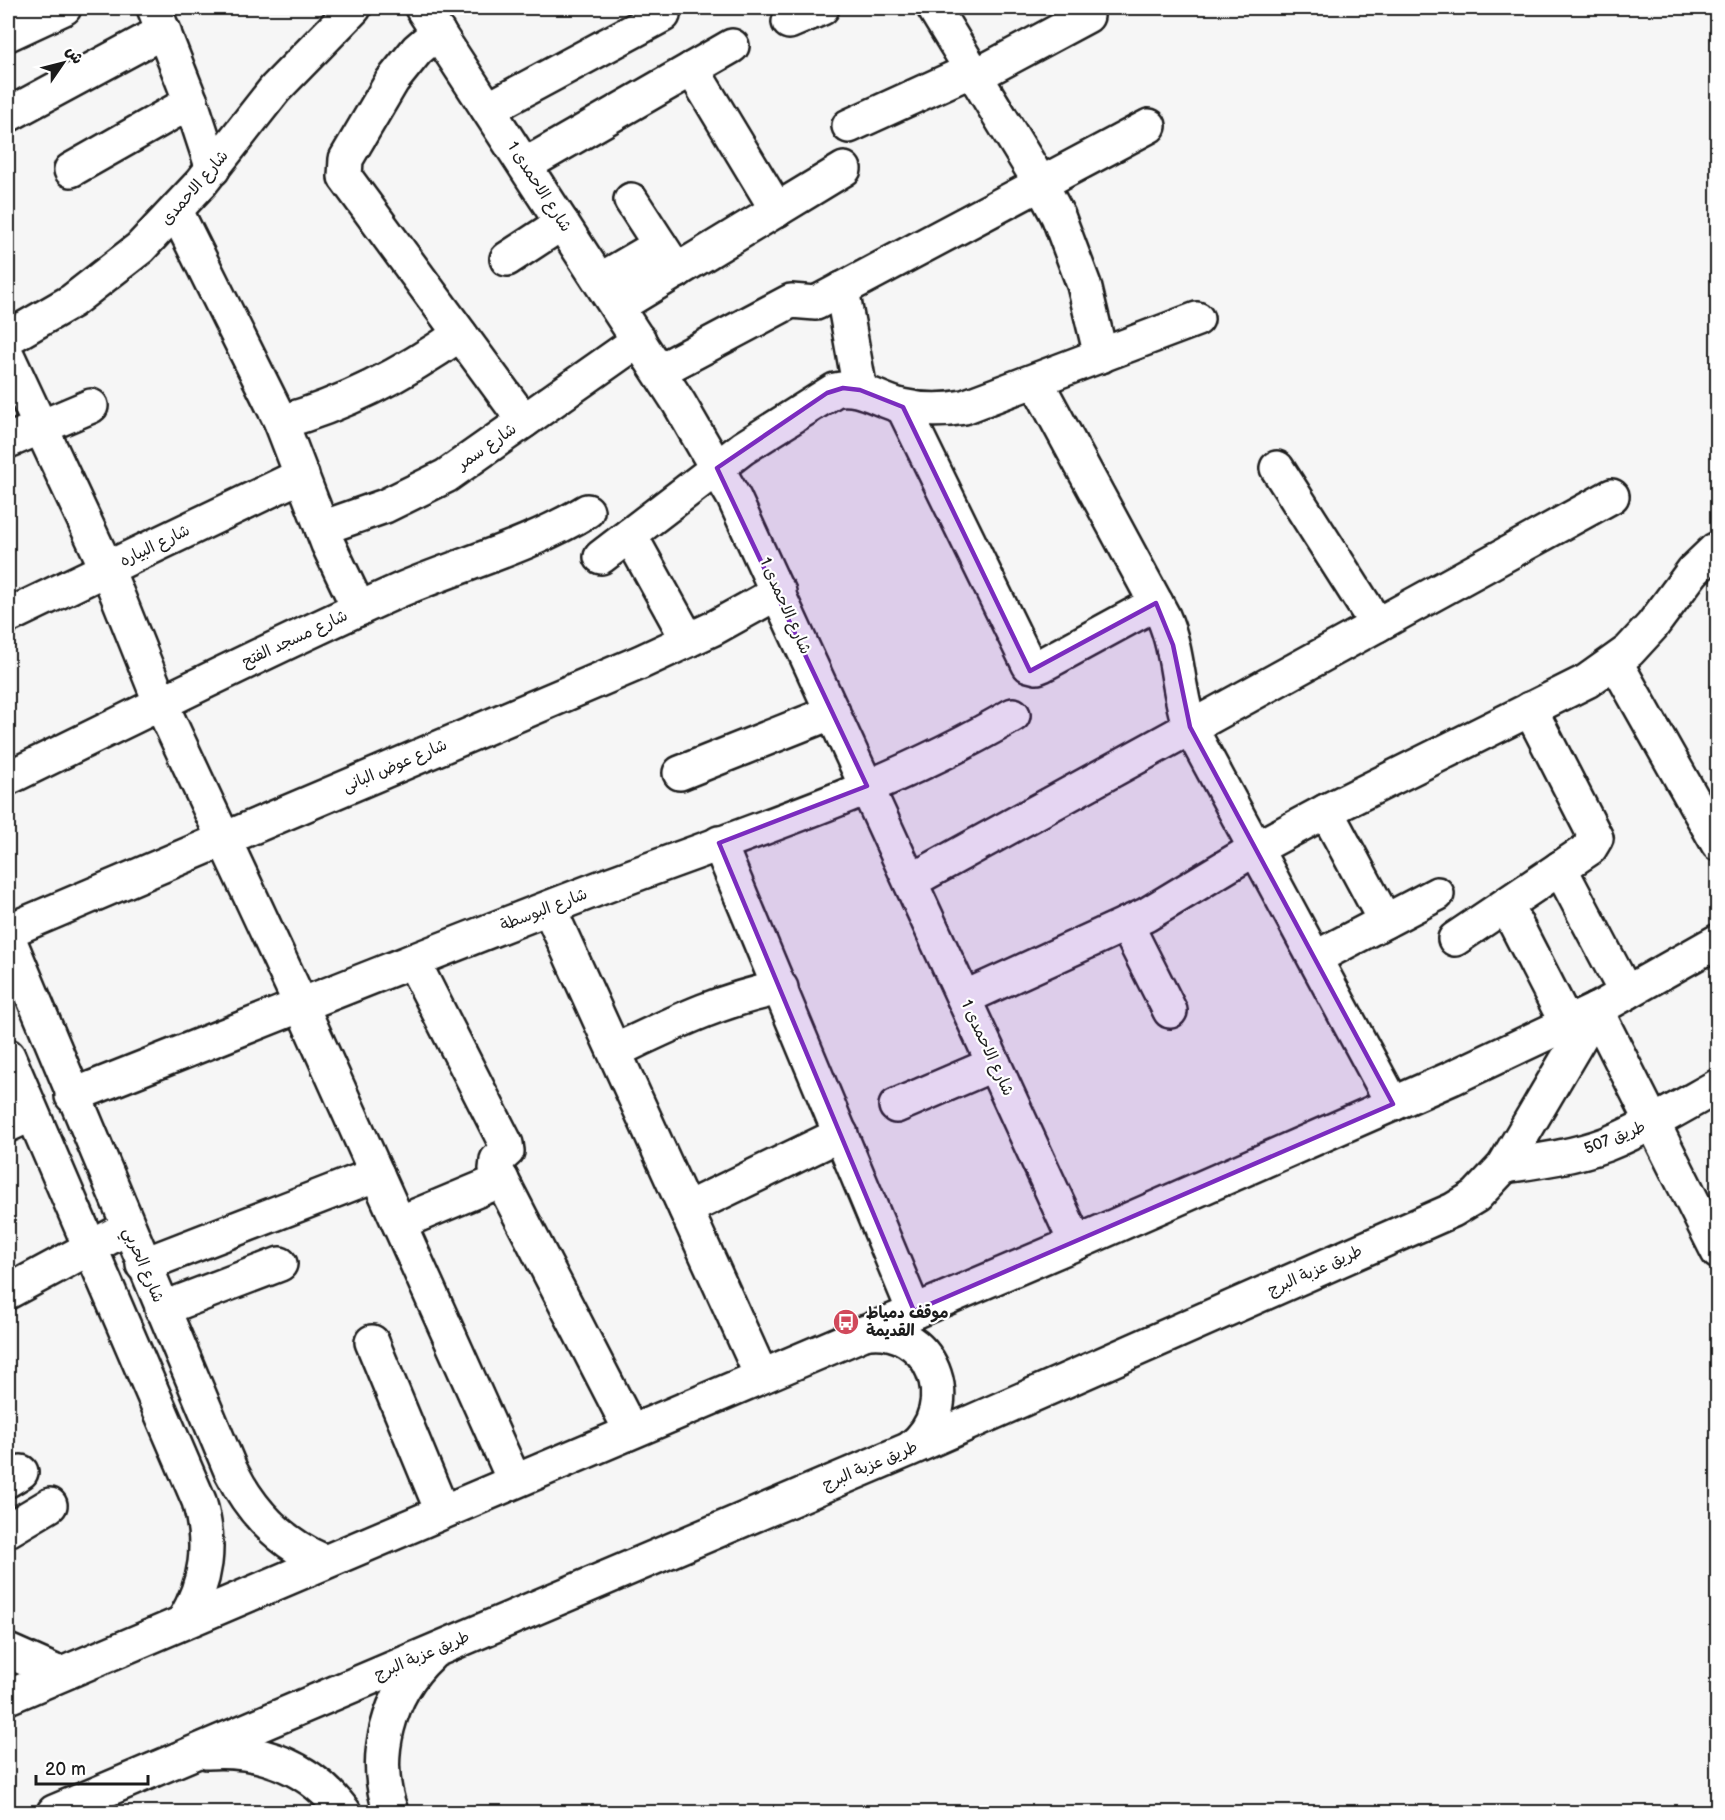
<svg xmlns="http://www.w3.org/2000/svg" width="1725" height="1820" viewBox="0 0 1725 1820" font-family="'Balsamiq Sans','Playpen Sans Arabic',sans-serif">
<rect width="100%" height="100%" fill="#f6f6f6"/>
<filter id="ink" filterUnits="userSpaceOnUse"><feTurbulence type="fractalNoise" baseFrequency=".0167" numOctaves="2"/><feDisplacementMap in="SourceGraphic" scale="12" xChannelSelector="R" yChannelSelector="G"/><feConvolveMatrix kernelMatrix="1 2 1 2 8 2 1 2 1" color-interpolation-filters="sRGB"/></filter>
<g filter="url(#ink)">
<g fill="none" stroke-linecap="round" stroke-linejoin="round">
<g stroke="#1c1c1c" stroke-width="38">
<g id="street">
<polyline points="154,8 191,102 213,169"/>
<polyline points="422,8 679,403 734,498 1076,1243"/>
<polyline points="934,8 1041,184 1058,216 1084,285 1101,356"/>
<polyline points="789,22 822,8"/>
<polyline points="438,32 417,50 392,81 346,159 345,177 524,421"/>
<polyline points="8,34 64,8"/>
<polyline points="692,69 777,210"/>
<polyline points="975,76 1087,16"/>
<polyline points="488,109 663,15"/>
<polyline points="8,115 164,31"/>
<polyline points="849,126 972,70"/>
<polyline points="525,165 732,46"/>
<polyline points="71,170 191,102"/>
<polyline points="631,200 677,271"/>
<polyline points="176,211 281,422 328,544 359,609"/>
<polyline points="507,259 562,223"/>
<polyline points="600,280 660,245"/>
<polyline points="842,289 860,390"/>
<polyline points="617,307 844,169"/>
<polyline points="8,338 72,301 140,248 201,183 275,89 354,8"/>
<polyline points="8,357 107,569 161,704 301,1005 514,1480"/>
<polyline points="659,371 791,301 816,303 1149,126"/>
<path d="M1036,381L1163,616C1179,652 1177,691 1190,727L1393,1104"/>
<polyline points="903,407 1029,665 1037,667 1042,665 1156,603"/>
<path d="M281,422C346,404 405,373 460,334"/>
<polyline points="8,441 91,406"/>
<polyline points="1277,468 1377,625"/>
<polyline points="322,528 385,506 446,476 639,340"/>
<polyline points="630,535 688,640"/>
<path d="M601,557L743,448L835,390C860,384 879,401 902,406C923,411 943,411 964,407L1197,319"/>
<polyline points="8,616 302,475"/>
<polyline points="1616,663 1718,844"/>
<polyline points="680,773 833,712"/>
<path d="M8,778C138,715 266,650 398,591C461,564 528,547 587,511"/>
<polyline points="1326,811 1385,921"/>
<polyline points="719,843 914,1311"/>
<polyline points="1560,868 1626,993"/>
<polyline points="911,881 1612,496"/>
<polyline points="1506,905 1567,1024"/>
<polyline points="549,908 761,1375"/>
<polyline points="1126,924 1170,1011"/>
<polyline points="8,931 641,662 712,629 779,592"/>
<polyline points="1455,939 1590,848 1596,838 1530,709"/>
<polyline points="1315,958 1437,894"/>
<polyline points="413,961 506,1144 507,1151 497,1160 496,1169 631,1431"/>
<polyline points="964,998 1146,915 1255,849 1326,811 1587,681 1629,651 1652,626 1693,571 1715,550"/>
<polyline points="1596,1010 1718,1252"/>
<path d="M615,1051C670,1025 721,999 781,988"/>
<path d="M72,1096C252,1025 432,952 613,883C748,832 888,789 1013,715"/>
<polyline points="896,1106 994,1064"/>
<polyline points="8,1125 32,1114"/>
<path d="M1504,1166C1539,1161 1575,1156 1607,1144C1646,1128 1682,1106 1718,1086"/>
<polyline points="686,1209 841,1134"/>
<polyline points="399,1223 502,1180"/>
<polyline points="143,1265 377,1174"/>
<polyline points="8,1292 127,1228"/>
<polyline points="162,1309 280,1264"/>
<polyline points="372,1342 442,1511"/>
<polyline points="8,1480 21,1472"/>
<polyline points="8,1530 50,1505"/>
<polyline points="8,1651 60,1674"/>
</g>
</g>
<g stroke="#1c1c1c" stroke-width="38">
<g id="secondary">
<path d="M8,937L231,1471C251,1511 281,1543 323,1561"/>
<path d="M8,1056L199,1501C212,1545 207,1582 184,1621"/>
<path d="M863,1333C931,1321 965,1406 911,1448"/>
<polyline points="8,1697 1076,1243 1452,1078 1596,1010 1718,941"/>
<path d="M207,1752C262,1748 311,1768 344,1812"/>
<polyline points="54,1812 910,1449 1453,1210 1476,1196 1504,1166 1596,1010"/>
<path d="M391,1812C371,1758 388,1694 430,1655"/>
</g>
</g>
<use href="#street" stroke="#fff" stroke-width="33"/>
<use href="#secondary" stroke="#fff" stroke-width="33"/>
</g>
</g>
<path fill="#7b2cbf" fill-opacity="0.2" stroke="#7b2cbf" stroke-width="4.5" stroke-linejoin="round" d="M843,388L860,390L903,407L1030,671L1156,603L1173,645L1190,727L1393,1104L914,1311L719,843L867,786L717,468L827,393Z"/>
<defs>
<g id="bus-disc" transform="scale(1.35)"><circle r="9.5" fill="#d1495b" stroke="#fff"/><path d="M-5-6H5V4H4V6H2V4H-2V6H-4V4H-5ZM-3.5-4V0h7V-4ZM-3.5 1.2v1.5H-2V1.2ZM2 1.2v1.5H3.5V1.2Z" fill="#fff"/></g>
</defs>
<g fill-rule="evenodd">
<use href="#bus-disc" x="846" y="1322"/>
</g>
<g text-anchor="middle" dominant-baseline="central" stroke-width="4.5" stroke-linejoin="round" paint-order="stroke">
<g font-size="16" fill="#1c1c1c" stroke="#fff">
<text transform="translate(539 187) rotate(57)">شارع الاحمدى 1</text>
<text transform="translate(195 188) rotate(-49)">شارع الاحمدى</text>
<text transform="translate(487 447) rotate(-35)">شارع سمر</text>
<text transform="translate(155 546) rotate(-26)">شارع البياره</text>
<text transform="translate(785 606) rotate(66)">شارع الاحمدى 1</text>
<text transform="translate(295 639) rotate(-25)">شارع مسجد الفتح</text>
<text transform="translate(395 766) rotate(-23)">شارع عوض البانى</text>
<text transform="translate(544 910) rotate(-21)">شارع البوسطة</text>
<text transform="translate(987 1048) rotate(65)">شارع الاحمدى 1</text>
<text transform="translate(1615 1138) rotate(-22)">طريق 507</text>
<text transform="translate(143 1265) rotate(67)">شارع الحربي</text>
<text transform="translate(1315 1271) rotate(-24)">طريق عزبة البرج</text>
<text transform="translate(870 1466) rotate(-23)">طريق عزبة البرج</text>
<text transform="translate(422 1656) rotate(-23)">طريق عزبة البرج</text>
</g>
<g font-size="16" font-weight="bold" fill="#1c1c1c" stroke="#fff" text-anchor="start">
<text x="866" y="1313">موقف دمياط<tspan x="866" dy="18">القديمة</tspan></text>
</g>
</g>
<rect width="1725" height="1820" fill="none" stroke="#fff" stroke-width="30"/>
<rect x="15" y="15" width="1695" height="1790" fill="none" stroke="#1c1c1c" stroke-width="2" filter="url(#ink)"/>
<g transform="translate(63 63) rotate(55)" stroke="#ffffff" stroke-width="4.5" paint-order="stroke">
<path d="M0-4.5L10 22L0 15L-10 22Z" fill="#1c1c1c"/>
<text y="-9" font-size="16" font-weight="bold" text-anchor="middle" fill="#1c1c1c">ش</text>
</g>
<path d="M36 1775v9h112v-9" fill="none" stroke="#1c1c1c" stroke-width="3"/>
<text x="45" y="1775" font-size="18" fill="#1c1c1c" stroke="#ffffff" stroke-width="4.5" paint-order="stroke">20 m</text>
</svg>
